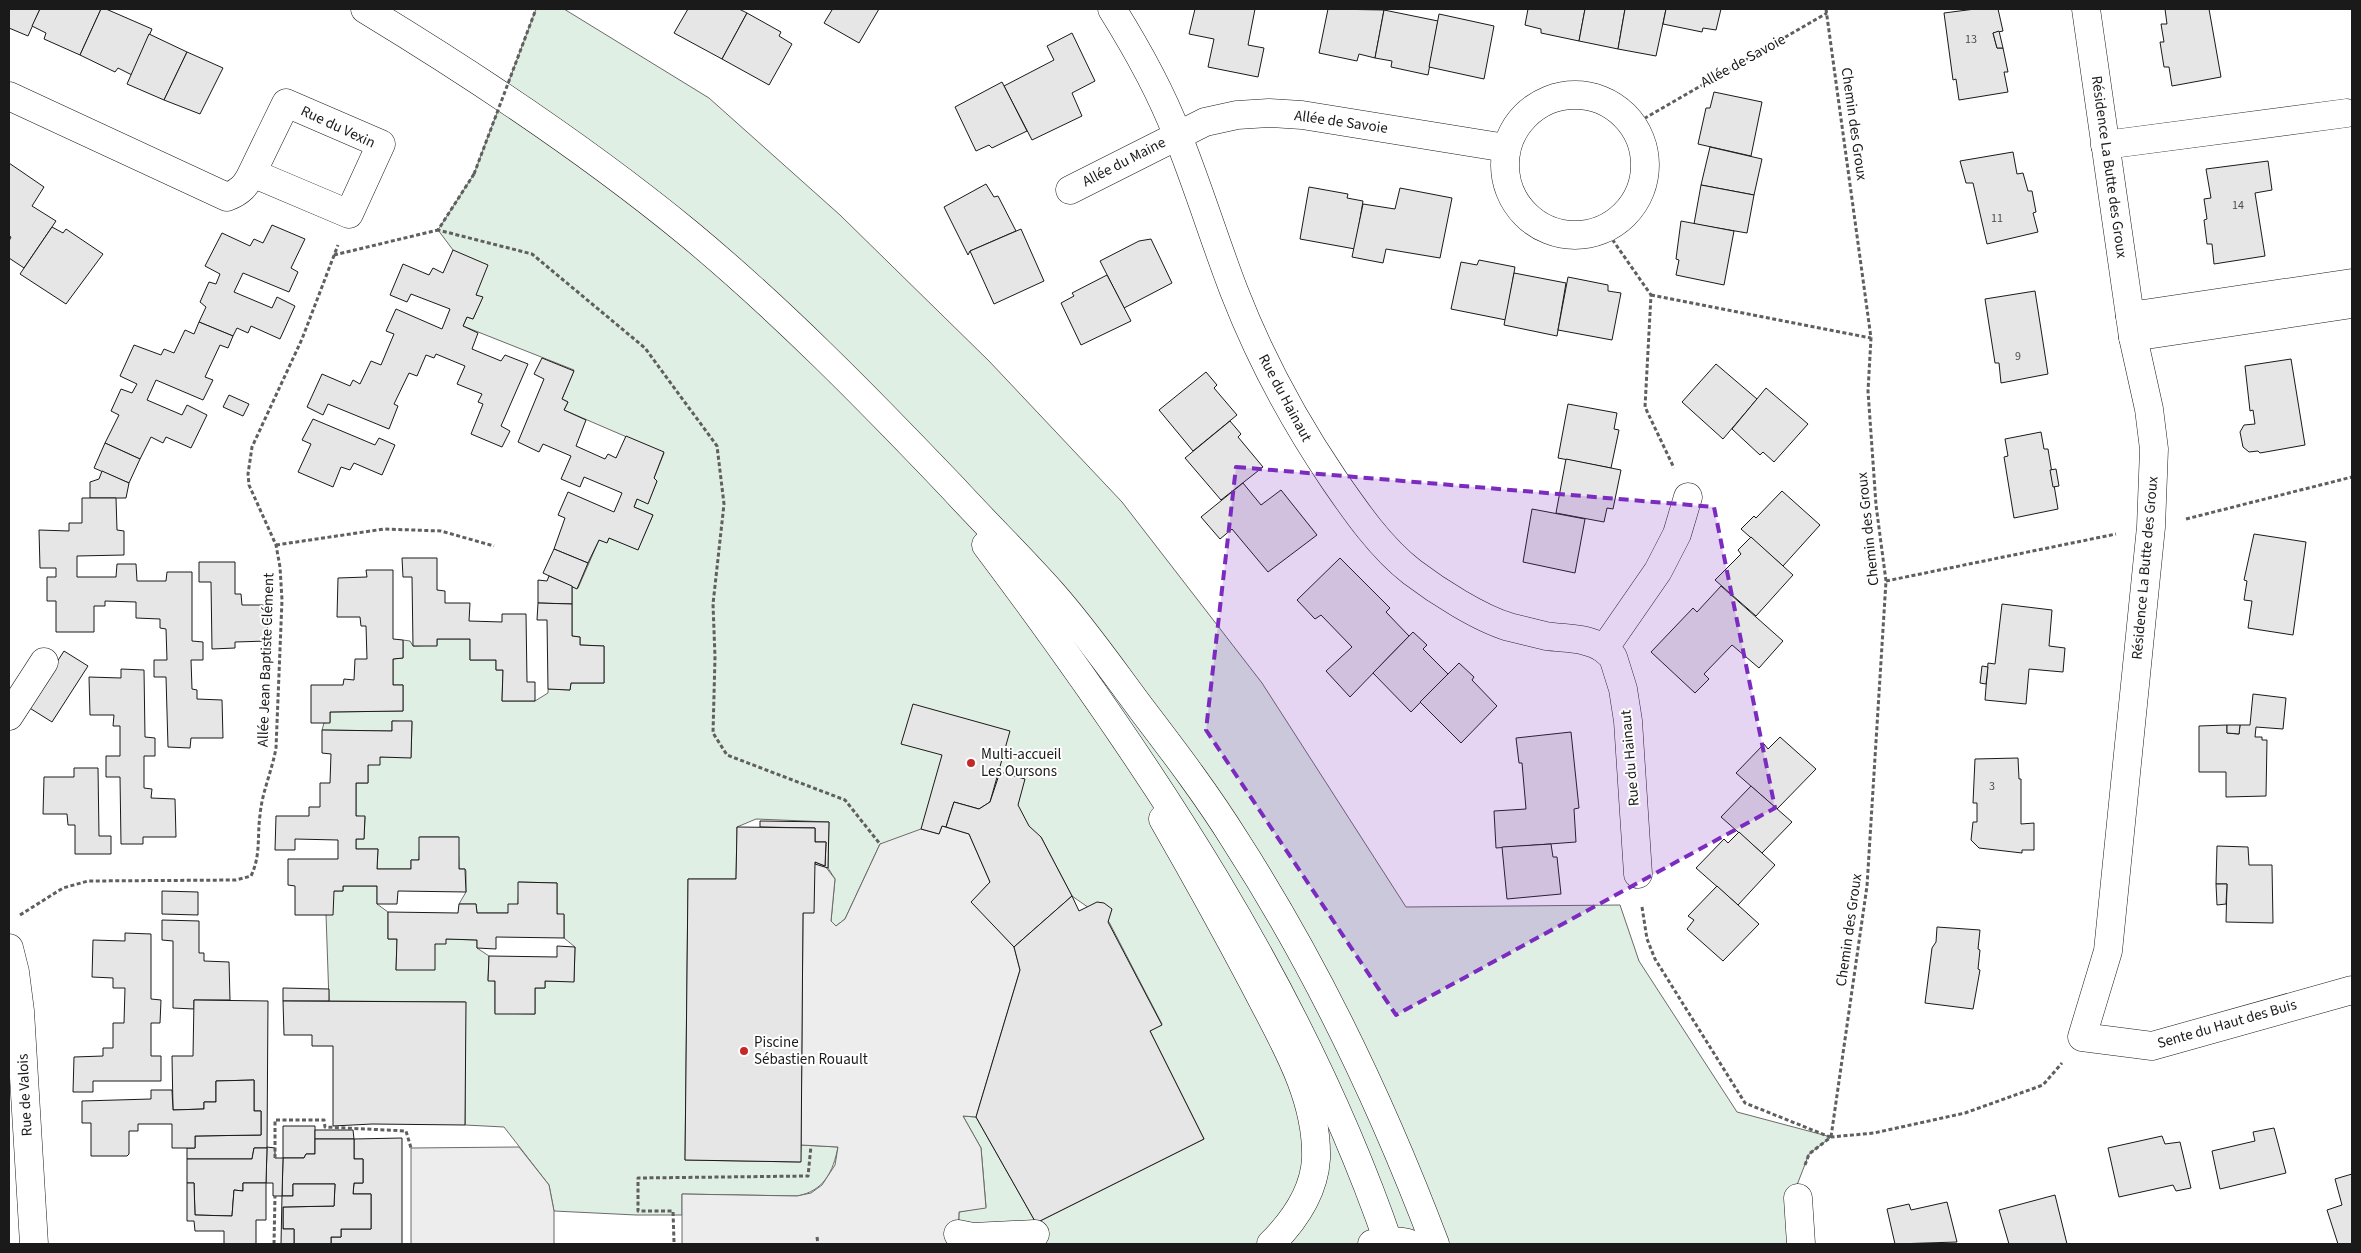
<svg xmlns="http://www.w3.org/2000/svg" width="2361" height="1253" viewBox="0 0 2361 1253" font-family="'Source Sans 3',sans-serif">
<rect width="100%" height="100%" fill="#fff"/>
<path fill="#e0efe3" stroke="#6a6a6a" d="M536,9H564L709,98L840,215L989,361L1122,502L1262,683L1406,907L1620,905L1639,961L1737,1112L1831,1137L1809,1154L1797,1185L1801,1244H958L959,1212L986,1207L981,1148L963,1116L976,1117L1036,1223L1204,1139L1150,1031L1162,1024L1109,922L1072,896L1041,837L880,844L845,919L836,926L831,921L835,879L828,868L829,822L756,819L737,827L736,879H688L685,1160L800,1162L801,1145L838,1147C833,1172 824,1191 797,1196L682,1194V1215H636L554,1211L549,1185L504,1127L465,1125V1002L329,1001L326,914L334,891H343V886H377V904L388,912V939H397L396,970L435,944L446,939L477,940V948L489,956L488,980L495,981V1013L535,1014V988H545V981H574L575,947L564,938V915L557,914V883L519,882L518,904L508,913H477L476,904H459L466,892V871L465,869H459L458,837H420L419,860H411V869H377L378,849H356V839H364L365,817L356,816V783H368V765L380,757H411L412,722L392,721V731L322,730L324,723L330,722V712L403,711V685H393V659L403,658V640L410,641L413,646L437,645V639H470V660H496V670H503L502,701H535L548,693V689L570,690L571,683H604V646L580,645V637L572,636V586L578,588L599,540L607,542L609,538L638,549L653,515L634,507L637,499L648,503L657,481L654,478L664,453L564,410L568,402L562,399L574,370L463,326L467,317L473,319L482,298L476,295L453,250L438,230L474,174Z"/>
<g fill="#ededed" stroke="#6a6a6a">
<polygon points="942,826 969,834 990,882 972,902 1014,947 1020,970 976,1117 963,1116 981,1148 986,1208 959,1212 958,1244 682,1244 682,1194 797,1196 811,1193 822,1185 835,1165 838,1147 801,1145 803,913 815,862 825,866 835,879 831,921 836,926 845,919 880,844 921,829 939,834"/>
<polygon points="519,1147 549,1185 554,1211 554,1244 411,1244 411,1148"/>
</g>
<g fill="#e6e6e6" stroke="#1a1a1a">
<polygon points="9,9 40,9 28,36 9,28"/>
<polygon points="40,9 101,9 80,55 44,39 46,33 32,26"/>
<polygon points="101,9 106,9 152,29 132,75 118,68 115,72 80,55"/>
<polygon points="688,9 739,9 747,13 722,59 674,33"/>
<polygon points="830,9 879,9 859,43 824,23 832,10"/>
<polygon points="1195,9 1255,9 1248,45 1264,48 1258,77 1208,67 1214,39 1189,34"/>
<polygon points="1328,9 1384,10 1375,58 1359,54 1357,61 1319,53"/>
<polygon points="1528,9 1585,9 1579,41 1541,33 1541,29 1525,25"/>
<polygon points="1585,9 1625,9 1618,49 1579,41"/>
<polygon points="1625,9 1666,9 1656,56 1618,49"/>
<polygon points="1666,9 1721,9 1716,30 1703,28 1702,32 1663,24"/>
<polygon points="1975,9 1998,9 2003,31 1993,33 1997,48 2003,48 2008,72 2004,72 2008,92 1959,100 1956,79 1953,80 1944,13"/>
<polygon points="2165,9 2209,9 2221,77 2172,86 2169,67 2164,67 2160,42 2164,42 2161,24 2167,24"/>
<polygon points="1384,10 1438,21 1428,75 1391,67 1392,61 1375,58"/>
<polygon points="747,13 781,32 779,36 792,44 769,85 722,59"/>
<polygon points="1439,14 1494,26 1484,79 1429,67"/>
<polygon points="1999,31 2003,48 1997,48 1993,33"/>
<polygon points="1072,33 1095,81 1072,93 1082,116 1032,140 1004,86 1054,60 1047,46"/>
<polygon points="149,34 187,52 164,100 127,84"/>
<polygon points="187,52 223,68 200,114 164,100"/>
<polygon points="1002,82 1027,131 992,148 989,145 976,151 955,107"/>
<polygon points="1714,92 1762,102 1751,156 1698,144 1706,108 1710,108"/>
<polygon points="1710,147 1762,159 1754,195 1701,185"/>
<polygon points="2013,152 2017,174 2023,173 2028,191 2032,191 2036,212 2033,213 2038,232 1987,244 1973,183 1966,183 1960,161"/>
<polygon points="2268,161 2272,190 2255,193 2265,256 2214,264 2212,244 2207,244 2204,220 2207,219 2204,199 2211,198 2206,169"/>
<polygon points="9,163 44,187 32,206 56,221 24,268 9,258 9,241 11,237 9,236"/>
<polygon points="986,184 994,197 998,196 1016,231 970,251 968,255 944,207"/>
<polygon points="1701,185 1754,195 1747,233 1694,224"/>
<polygon points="1309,187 1348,194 1347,198 1363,201 1355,249 1300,239"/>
<polygon points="1400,188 1452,198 1440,258 1386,249 1383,263 1352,257 1363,204 1395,209"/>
<polygon points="1681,221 1734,231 1724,285 1676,275 1679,260 1676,259"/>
<polygon points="272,225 305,239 291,268 298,272 289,292 243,273 234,292 272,308 277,297 295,306 280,339 251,326 248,333 237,328 233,336 199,322 206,307 200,302 209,282 216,284 220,274 205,266 222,233 250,246 254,239 263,243"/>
<polygon points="52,227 63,233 66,229 103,254 66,304 20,274"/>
<polygon points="1021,229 1044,281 994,304 970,251"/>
<polygon points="1151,239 1172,283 1124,308 1100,261 1139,241"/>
<polygon points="453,250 488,265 476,295 483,297 473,319 467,317 463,326 478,333 472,349 501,361 505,355 528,364 501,426 510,431 502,447 471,434 483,404 478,402 482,394 457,384 465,366 436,354 434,358 426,355 417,376 409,373 394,404 398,406 389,429 328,404 323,415 307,407 322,374 350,386 353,380 360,384 371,361 381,365 394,334 386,331 396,309 442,329 450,309 411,294 407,302 390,295 403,264 429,275 433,268 443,273"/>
<polygon points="1479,260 1515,267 1506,320 1451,309 1461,262 1477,265"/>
<polygon points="1514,273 1566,283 1557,336 1504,325"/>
<polygon points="1107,275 1131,321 1081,345 1061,303 1074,296 1072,293"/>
<polygon points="1568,277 1608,285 1608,291 1621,293 1612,340 1558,330"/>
<polygon points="2035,291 2048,374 2001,383 1999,363 1995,363 1985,299"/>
<polygon points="199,322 233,336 228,348 220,345 205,377 213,380 203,400 156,380 147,400 182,415 187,405 207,415 191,448 166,437 163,443 151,437 140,459 105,443 119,415 111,411 121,389 132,393 137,384 120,376 134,345 161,355 164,349 174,353 185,330 194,334"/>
<polygon points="542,358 574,371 562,399 568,402 564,410 586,420 576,446 605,459 608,454 616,458 626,436 664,452 654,478 657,481 648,504 637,499 634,507 653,515 638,550 609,538 607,543 599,540 588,563 554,549 565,518 558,515 568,492 614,512 622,493 584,477 580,487 561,479 571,456 543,444 539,452 518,442 544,379 534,374"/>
<polygon points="2291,359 2305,445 2260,453 2258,451 2249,452 2243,447 2240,432 2244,425 2255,424 2253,410 2250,411 2245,366"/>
<polygon points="1716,364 1757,399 1723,439 1682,402"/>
<polygon points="1206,372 1217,385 1214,388 1237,415 1193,451 1159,410"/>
<polygon points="1766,388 1808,424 1774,462 1763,452 1760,455 1732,429"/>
<polygon points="229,395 249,404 243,416 223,407"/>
<polygon points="1568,404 1617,413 1614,429 1619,430 1611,468 1558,458"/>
<polygon points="313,419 375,445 379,438 395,445 382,475 354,463 350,470 341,467 333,487 298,472 311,444 302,440"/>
<polygon points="1230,421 1241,434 1238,437 1263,467 1221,500 1185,458"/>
<polygon points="2041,432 2044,449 2048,449 2058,509 2014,518 2004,457 2008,456 2005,439"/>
<polygon points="105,443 140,459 129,483 94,468"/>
<polygon points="1566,459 1621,470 1613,509 1607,508 1604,522 1556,513"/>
<polygon points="2056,469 2059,486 2053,487 2050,470"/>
<polygon points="102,471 129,483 126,498 90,498 90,482 99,479"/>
<polygon points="1243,483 1261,505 1281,490 1317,535 1268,572 1232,529 1220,539 1201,517"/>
<polygon points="1782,491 1820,525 1783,566 1741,529 1754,516 1756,518"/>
<polygon points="82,498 116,498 117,530 124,531 124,555 77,556 77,577 116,577 117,564 136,564 137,581 166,581 167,572 192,572 192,641 203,642 203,660 191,660 192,689 197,690 197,699 222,700 223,738 191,738 190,748 168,747 166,677 154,677 154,660 167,660 166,629 160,628 160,619 136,618 136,602 105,601 105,606 94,606 94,632 56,632 56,601 47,601 47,577 56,577 56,568 40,568 39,530 69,531 69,523 82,523"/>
<polygon points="1532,509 1585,519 1575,573 1523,562"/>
<polygon points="2254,534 2306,542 2293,635 2248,628 2252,601 2244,600 2247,581 2244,580"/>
<polygon points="1751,537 1793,575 1756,616 1715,580 1741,554 1738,550"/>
<polygon points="554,549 588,563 577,589 543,573"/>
<polygon points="402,558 437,558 437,590 445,591 445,603 470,603 469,621 502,622 502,614 526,614 527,682 535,682 535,701 502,701 503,670 496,670 496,660 470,660 470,639 437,639 437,646 413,646 412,577 403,577"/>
<polygon points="1340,558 1390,608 1386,612 1409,636 1350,697 1326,671 1352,647 1321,615 1315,619 1297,600"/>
<polygon points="199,562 235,562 235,594 241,594 242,605 267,605 268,641 235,642 235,648 212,649 211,582 199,582"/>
<polygon points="366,570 393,570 393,639 403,640 403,658 393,659 393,685 403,685 403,711 330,712 330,723 311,723 311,685 343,685 344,679 354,680 355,659 367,659 366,626 361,626 360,617 337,617 338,578 367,577"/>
<polygon points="549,576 572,586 572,604 538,603 538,580 547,581"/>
<polygon points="1721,586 1783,641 1759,668 1732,645 1704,674 1709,679 1695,693 1651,652 1693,608 1697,612"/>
<polygon points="538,603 572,604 572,636 580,637 580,645 604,646 604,683 571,683 570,690 548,689 547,620 537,620"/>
<polygon points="2002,604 2052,610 2049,646 2065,648 2063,672 2029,669 2026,704 1985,700 1988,663 1995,664"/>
<polygon points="1413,632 1427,645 1423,649 1448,674 1411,712 1373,673"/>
<polygon points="64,651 88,666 52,722 28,707"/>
<polygon points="1459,663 1474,677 1472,680 1497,706 1461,743 1420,702"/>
<polygon points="1982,666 1988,667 1986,684 1980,683"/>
<polygon points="121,669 144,670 145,737 155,738 155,756 144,756 144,788 152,789 151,798 175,799 176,837 143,837 143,844 121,844 120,777 106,777 106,756 120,756 120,726 113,726 114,715 90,715 89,677 121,678"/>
<polygon points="2253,694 2286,698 2283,729 2256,727 2255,737 2262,737 2262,740 2267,740 2266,796 2226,797 2226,772 2199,772 2199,726 2227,725 2227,733 2239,734 2240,725 2250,725"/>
<polygon points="913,704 1010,731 990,802 979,809 954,802 946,827 942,826 939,834 921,829 942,755 901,744"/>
<polygon points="392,721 412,721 411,758 380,757 380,765 368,765 368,783 356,783 356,816 365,816 364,839 356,839 356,849 378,849 377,869 411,869 411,860 419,860 419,837 459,837 459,869 465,869 466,892 398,891 397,904 377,904 377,886 343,886 343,891 334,891 333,915 295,915 295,886 288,885 288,859 338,859 338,840 295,839 295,850 275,850 276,816 309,816 309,807 320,807 320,783 330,783 331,754 322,753 322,730 392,731"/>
<polygon points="2227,725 2240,725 2239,734 2227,733"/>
<polygon points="1571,732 1579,808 1574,809 1576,842 1496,848 1494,811 1526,809 1522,763 1519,763 1516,738"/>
<polygon points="1780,737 1816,769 1777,809 1736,773 1764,744 1768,749"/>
<polygon points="2018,758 2019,779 2021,779 2021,824 2034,823 2034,850 2022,850 2022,853 1979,848 1971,840 1973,822 1977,822 1977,803 1973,803 1975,759"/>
<polygon points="74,768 98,768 99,836 111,836 111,854 75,854 75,825 68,825 67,814 43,814 44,777 74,777"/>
<polygon points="1000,772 1025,779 1018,805 1029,826 1041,837 1072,896 1014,947 971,902 990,882 969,834 946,827 954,802 979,809 990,802"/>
<polygon points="1751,786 1792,822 1762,853 1721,817"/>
<polygon points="760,821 829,822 828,868 815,864 815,862 825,866 826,842 815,842 815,828 760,827"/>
<polygon points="737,827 815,828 815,842 826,842 825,866 815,862 814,913 803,913 801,1162 685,1160 688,879 736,879"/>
<polygon points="1739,832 1775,865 1738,905 1696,868 1724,839 1728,843"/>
<polygon points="1551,844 1553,857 1557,857 1561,894 1507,899 1502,847"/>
<polygon points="2217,846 2248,847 2249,865 2272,865 2273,923 2226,922 2227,884 2216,884"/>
<polygon points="518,882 557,883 557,914 564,914 564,938 496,937 496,949 477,948 477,940 446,939 446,944 435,944 435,970 396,970 397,939 388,939 388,912 458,913 459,904 476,904 477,913 508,913 508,904 518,904"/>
<polygon points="2216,884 2227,884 2226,904 2217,905"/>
<polygon points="1717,886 1759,924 1723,961 1687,929 1694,920 1688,916"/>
<polygon points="162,891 198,892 198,915 162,914"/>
<polygon points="1072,896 1079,911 1097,902 1104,903 1112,909 1108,922 1162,1025 1150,1031 1204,1139 1036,1223 976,1117 1020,970 1014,947"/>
<polygon points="162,920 199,921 199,953 204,953 204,961 229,962 230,1000 194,1000 194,1009 173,1008 173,941 162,940"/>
<polygon points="1937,927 1980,930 1978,949 1980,950 1978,969 1980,970 1973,1009 1925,1003 1932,948 1936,942"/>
<polygon points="125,933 151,934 151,999 161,1000 160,1023 151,1023 151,1056 161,1056 161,1081 93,1081 93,1092 73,1092 74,1057 103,1056 103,1048 113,1048 113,1023 124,1023 125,988 113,988 113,978 92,977 93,940 125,941"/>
<polygon points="557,946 575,947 574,982 545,981 545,988 535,988 535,1014 495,1014 495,981 488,981 489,956 557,957"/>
<polygon points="283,988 329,989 329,1001 283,1001"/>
<polygon points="194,1000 268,1001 267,1148 254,1148 252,1159 187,1159 187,1148 195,1148 195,1136 261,1135 261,1111 254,1111 254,1080 216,1081 216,1102 204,1102 204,1109 173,1110 172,1056 193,1056"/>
<polygon points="283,1001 466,1002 465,1125 372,1124 333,1126 333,1046 312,1046 312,1035 284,1035"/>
<polygon points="254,1080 254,1111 261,1111 261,1135 195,1136 195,1148 172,1148 172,1124 138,1124 138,1131 129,1131 129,1154 127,1156 91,1156 91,1123 82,1123 82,1101 151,1099 151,1090 172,1090 173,1110 204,1109 204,1102 216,1102 216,1081"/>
<polygon points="283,1126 315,1126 315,1154 306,1154 304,1158 283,1158"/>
<polygon points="2274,1128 2286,1173 2220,1189 2212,1151 2255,1141 2253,1132"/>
<polygon points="315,1130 353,1130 354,1139 315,1139"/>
<polygon points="2162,1136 2165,1144 2180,1142 2191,1188 2176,1191 2173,1185 2119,1197 2108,1148"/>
<polygon points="402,1138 402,1244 331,1244 331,1237 341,1237 341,1229 371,1229 371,1194 353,1194 354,1183 363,1183 363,1159 354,1159 354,1139"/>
<polygon points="315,1139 354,1139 354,1159 363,1159 363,1183 354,1183 353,1194 371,1194 371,1229 341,1229 341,1237 331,1237 331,1244 294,1244 294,1229 283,1229 283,1207 334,1206 335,1184 293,1184 293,1196 282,1196 283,1158 304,1158 306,1154 315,1154"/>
<polygon points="267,1147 275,1148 275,1158 283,1158 282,1196 273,1196 273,1183 266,1183"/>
<polygon points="254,1148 267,1148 266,1183 243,1183 243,1191 234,1190 232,1216 195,1215 194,1183 187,1183 187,1159 252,1159"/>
<polygon points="2352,1174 2352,1244 2338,1244 2327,1210 2342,1205 2335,1179"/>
<polygon points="187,1183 194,1183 195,1215 232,1216 234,1190 243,1191 243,1183 266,1183 266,1220 256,1220 256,1244 224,1244 224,1231 195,1231 194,1221 187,1221"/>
<polygon points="293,1184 335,1184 334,1206 283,1207 283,1229 294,1229 294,1244 281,1244 282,1196 293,1196"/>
<polygon points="2055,1195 2067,1244 2009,1244 1999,1210"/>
<polygon points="1947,1202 1957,1242 1895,1244 1887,1209 1909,1204 1911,1210"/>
</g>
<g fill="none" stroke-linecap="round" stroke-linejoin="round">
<g stroke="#1a1a1a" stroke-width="29">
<g id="minor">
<path d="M1112,9C1137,49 1160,90 1177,134C1198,186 1214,239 1234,291C1260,358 1294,421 1334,480C1356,512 1381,548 1412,572C1437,591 1479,618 1509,627C1521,630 1534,633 1546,636C1566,639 1587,637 1604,649"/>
<polyline points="2086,9 2133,337 2149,409 2154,449 2151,527 2108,951 2082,1037 2152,1046 2352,990"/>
<circle cx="1575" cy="165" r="70"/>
<path d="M9,96L227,197C240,192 246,186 252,173L286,103L381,144L349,214L252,173"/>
<polyline points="2105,145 2347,113"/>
<polyline points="1070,190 1205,122 1237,115 1269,113 1302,115 1506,148"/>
<polyline points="2130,316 2352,283"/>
<polyline points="2133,337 2352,304"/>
<polyline points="9,716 44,662"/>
<path d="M1163,819C1194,873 1224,927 1253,982C1281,1037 1318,1095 1316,1159C1314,1193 1294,1221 1271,1244"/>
<polyline points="1638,874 1628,721 1623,689 1613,657 1604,649 1658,571 1677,534 1688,497"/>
<polyline points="9,948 15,972 20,1011 34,1244"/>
<polyline points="1798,1198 1801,1244"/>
<polyline points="958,1234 973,1237 1035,1234"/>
<path d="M1372,1244C1384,1243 1399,1239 1410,1244"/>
</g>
</g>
<g stroke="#1a1a1a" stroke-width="29">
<g id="major">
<path d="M365,9C477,77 587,150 688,233C781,310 870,401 953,488C985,523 1019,556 1051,592C1084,629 1113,671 1143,711C1175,753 1207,795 1235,840C1317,967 1382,1104 1435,1244"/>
<path d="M986,545C1148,761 1301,988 1389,1244"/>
</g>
</g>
<g stroke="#5f5f5f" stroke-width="3" stroke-dasharray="4 2.5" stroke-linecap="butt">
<polyline points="1826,9 1871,338 1868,391 1876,505 1886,581 1867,886 1831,1137"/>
<polyline points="1633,125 1827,13"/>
<polyline points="474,174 438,230 532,254 645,348 717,446 724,504 713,604 715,657 713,733 727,755 845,800 880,844"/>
<polyline points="1605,229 1651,295 1645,407 1674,468"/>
<polyline points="334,255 438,230"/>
<polyline points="1651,295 1871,338"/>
<polyline points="2186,519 2352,477"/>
<polyline points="276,545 384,529 441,531 494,546"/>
<polyline points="1886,581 2116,534"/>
<polyline points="1642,907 1647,939 1655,959 1745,1103 1830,1137"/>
<path d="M20,915L63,888L88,881L236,880L251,876C261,855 257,837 260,815C262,792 272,771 276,748L282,600L280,567L276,545L249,485L248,474L252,447L302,339L338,245"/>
<polyline points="275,1158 275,1120 324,1120 325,1127 406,1131 411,1148"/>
<polyline points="1805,1165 1809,1154 1831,1137 1874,1133 1965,1113 2043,1085 2062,1063"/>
<polyline points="817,1237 818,1244"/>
<polyline points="674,1242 673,1211 638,1211 638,1178 808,1176 811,1146"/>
<polyline points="274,1244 275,1196"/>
</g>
<use href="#minor" stroke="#fff" stroke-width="28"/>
<use href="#major" stroke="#fff" stroke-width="28"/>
<polyline stroke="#5f5f5f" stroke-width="3" stroke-dasharray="4 2.5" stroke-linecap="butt" points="474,174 536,9"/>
</g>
<path fill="#7b2cbf" fill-opacity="0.2" stroke="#7b2cbf" stroke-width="4" stroke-dasharray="10 6" stroke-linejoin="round" d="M1236,467L1714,507L1775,808L1396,1015L1206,730Z"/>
<g fill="#c62828" stroke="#fff" stroke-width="2">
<circle cx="971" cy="763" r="5"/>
<circle cx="744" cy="1051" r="5"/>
</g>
<g text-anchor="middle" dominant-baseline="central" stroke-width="4" stroke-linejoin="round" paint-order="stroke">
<g font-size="12" fill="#4d4d4d">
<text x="1971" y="39">13</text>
<text x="2238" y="205">14</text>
<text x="1997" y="218">11</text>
<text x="2018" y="356">9</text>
<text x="1992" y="786">3</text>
</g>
<g font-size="15" fill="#1a1a1a" stroke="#fff">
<text transform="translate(1743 61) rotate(-29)">Allée de Savoie</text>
<text transform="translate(1341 122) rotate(8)">Allée de Savoie</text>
<text transform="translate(1854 124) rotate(82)">Chemin des Groux</text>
<text transform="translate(338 127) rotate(25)">Rue du Vexin</text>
<text transform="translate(1124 162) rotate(-27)">Allée du Maine</text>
<text transform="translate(2109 167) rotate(82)">Résidence La Butte des Groux</text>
<text transform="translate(1285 398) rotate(62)">Rue du Hainaut</text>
<text transform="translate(1868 529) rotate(-96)">Chemin des Groux</text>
<text transform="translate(2145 568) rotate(-85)">Résidence La Butte des Groux</text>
<text transform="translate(266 660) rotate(-88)">Allée Jean Baptiste Clément</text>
<text transform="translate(1630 758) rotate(-95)">Rue du Hainaut</text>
<text transform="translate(1849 930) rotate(-82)">Chemin des Groux</text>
<text transform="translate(2227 1024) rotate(-16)">Sente du Haut des Buis</text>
<text transform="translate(25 1095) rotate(-93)">Rue de Valois</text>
</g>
<g font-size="15" fill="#1a1a1a" stroke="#fff" text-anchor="start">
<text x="981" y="754">Multi-accueil<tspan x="981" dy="17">Les Oursons</tspan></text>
<text x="754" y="1042">Piscine<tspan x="754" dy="17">Sébastien Rouault</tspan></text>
</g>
</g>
<rect width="2361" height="1253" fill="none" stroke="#1a1a1a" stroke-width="20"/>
</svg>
